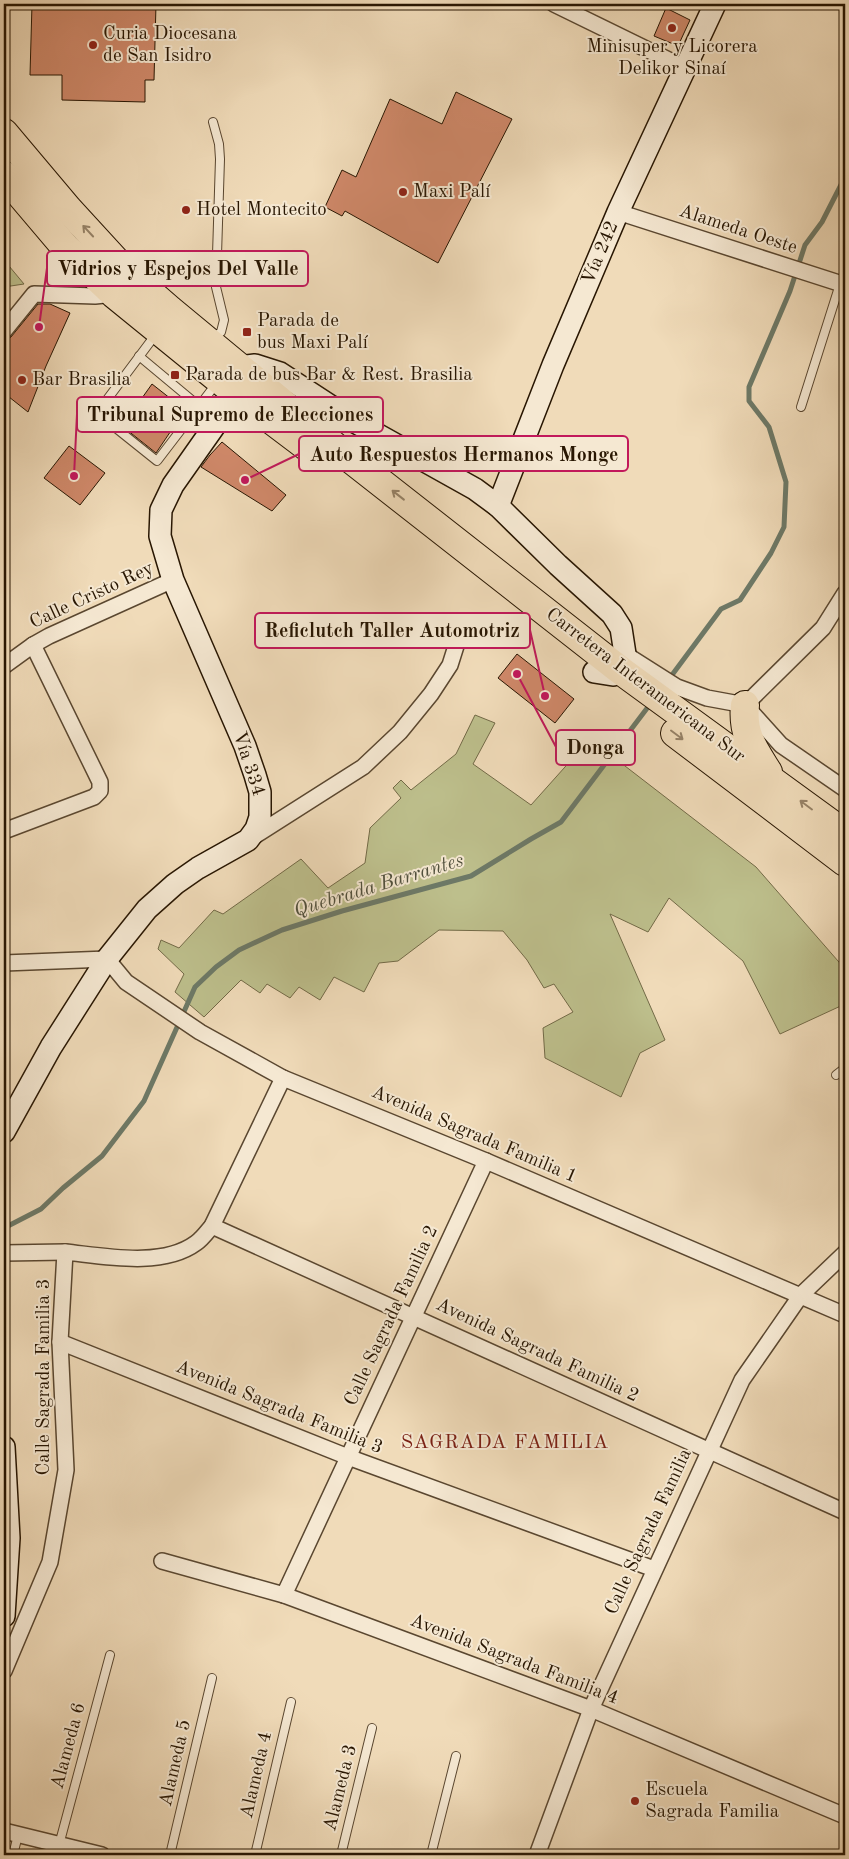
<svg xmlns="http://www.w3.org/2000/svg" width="849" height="1859" viewBox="0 0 849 1859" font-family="'Old Standard TT',serif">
<rect width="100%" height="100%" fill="#f0dbb9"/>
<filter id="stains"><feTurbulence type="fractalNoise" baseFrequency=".004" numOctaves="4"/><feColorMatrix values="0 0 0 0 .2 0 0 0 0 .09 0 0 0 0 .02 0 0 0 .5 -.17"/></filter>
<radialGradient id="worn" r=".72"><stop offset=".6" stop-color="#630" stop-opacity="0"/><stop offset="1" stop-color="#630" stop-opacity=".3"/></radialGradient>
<g fill="#bdbf8c" stroke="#726a47">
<polygon points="4,260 24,284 4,287"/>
<polygon points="475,715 495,723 473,764 531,805 590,739 756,867 845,969 845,1004 780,1034 743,961 669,898 648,932 610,914 665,1040 640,1053 621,1097 545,1058 543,1028 573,1012 554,984 544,988 527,960 503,931 439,930 398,961 379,963 364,992 334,977 320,1000 299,987 290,998 267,984 260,993 241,980 204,1017 175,992 184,974 158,949 161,940 179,948 214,910 223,914 301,859 328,888 365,863 370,828 401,798 393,788 401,780 411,790 456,754"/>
</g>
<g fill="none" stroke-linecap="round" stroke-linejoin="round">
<g stroke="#6d7967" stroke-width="5">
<polyline points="669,679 721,609 740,600 771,553 784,527 786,482 769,427 749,401 749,387 790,291 805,245 822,222 845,177"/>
<polyline points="4,1231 6,1227 41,1209 63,1188 102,1156 144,1101 195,987 216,967 239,950 282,930 342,911 471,876 531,839 561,822 651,703"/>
</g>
</g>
<g fill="#cf8869" stroke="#281602">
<polygon points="32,4 156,4 154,80 145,80 145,102 62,100 62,75 30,75"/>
<polygon points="666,8 690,20 678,46 654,36"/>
<polygon points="456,92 512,119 438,263 345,211 342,216 325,207 342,170 356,177 390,99 442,124"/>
<polygon points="38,304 50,304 70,313 46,366 28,412 4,393 4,341 11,337"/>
<polygon points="152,384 185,410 156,453 122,426"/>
<polygon points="222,442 286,495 272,511 201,467 210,455"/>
<polygon points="69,446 105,473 80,505 44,478"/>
<polygon points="517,654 574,699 555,723 498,678"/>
</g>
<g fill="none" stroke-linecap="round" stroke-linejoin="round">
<g stroke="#5a4730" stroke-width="10">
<g id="lane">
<polyline points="156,334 97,413 157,461 216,384"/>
<polyline points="212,339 221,332 224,320 216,287 220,159 219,144 213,122"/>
<polyline points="139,356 199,406"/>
<polyline points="801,407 840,284"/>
<polyline points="836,1075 845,1068"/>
<polyline points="59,1845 110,1655"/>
<polyline points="13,1855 18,1835"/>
<polyline points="170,1855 212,1678"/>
<polyline points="255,1855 291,1702"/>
<polyline points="341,1855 372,1728"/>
<polyline points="431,1855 456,1756"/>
</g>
</g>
<g stroke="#5a4730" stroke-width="18">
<g id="street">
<polyline points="554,4 685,68"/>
<polyline points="618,212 845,285"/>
<polyline points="4,331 34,294 95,296 114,294"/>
<polyline points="625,654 677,687 707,698 745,705 781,745 845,789"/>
<polyline points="4,666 33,645 49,636 173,580"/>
<polyline points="745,705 823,628 845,593"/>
<polyline points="4,831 94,797 100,791 100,782 33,645"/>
<polyline points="250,839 363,767 400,732 431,694 450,665 456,646"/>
<polyline points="4,963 107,959 126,982 200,1032 283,1078 486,1161 845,1315"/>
<polyline points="212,1226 845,1512"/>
<polyline points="4,1253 65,1252"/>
<polyline points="60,1342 348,1457 654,1569"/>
<polyline points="162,1561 284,1595 591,1709 845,1816"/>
<polyline points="284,1595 486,1161"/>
<path d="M4,1671L50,1562L66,1470L60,1342L65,1252C104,1256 162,1268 196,1243C202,1239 207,1232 212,1226L283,1078"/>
<polyline points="4,1831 102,1855"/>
<polyline points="537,1855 591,1709 742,1380 801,1295 845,1253"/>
</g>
</g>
<g stroke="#281602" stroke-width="24">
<g id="secondary">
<polyline points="239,367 255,365 280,373 355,422 475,489 498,506 558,565 612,614 621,628 625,654 620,670 617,673 613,675 594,672"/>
<polyline points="498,506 553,365 618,212 715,4"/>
<polyline points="4,1132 51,1047 107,959 147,909 175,884 198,868 248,840 256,829 260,817 260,792 255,775 245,746 173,580 160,536 161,510 173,485 237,394"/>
<polyline points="4,1447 9,1538 4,1616"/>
</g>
</g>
<g stroke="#281602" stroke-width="30">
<g id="highway">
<polyline points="4,133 68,209 124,270 170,310 338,449 620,670 845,834"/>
<polyline points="4,175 65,247 114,294 237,394 314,452"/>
<path d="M745,705C742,734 753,748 768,772"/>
<polyline points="675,733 845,862"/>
</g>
</g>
<use href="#lane" stroke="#f5e8d2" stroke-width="8"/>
<use href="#street" stroke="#f5e8d2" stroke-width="15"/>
<use href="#secondary" stroke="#f5e8d2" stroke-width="21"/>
<use href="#highway" stroke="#f0dbb9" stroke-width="28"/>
</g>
<defs><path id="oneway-shaft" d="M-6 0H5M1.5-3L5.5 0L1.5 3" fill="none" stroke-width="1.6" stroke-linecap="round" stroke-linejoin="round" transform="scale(1.25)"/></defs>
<g stroke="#968267">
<use href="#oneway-shaft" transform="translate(88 231) rotate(-133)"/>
<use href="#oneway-shaft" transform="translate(398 495) rotate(-142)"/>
<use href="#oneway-shaft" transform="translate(677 735) rotate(37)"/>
<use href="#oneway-shaft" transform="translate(806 805) rotate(-143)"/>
</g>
<g fill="#8f2418" stroke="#f5e8d2" stroke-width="2">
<circle cx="672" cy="28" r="5"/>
<circle cx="93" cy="45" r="5"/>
<circle cx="403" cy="192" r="5"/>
<circle cx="186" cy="210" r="5"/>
<rect x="242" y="327" width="10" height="10" rx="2.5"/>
<rect x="170" y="370" width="10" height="10" rx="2.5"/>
<circle cx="22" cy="380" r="5"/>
<circle cx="635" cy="1801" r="5"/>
</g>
<g text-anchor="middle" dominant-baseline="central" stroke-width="4" stroke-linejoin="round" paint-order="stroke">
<g font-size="19" fill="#281602" stroke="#f5e8d2" text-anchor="start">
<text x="103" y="34">Curia Diocesana<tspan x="103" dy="22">de San Isidro</tspan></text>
<text x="672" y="47" text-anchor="middle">Minisuper y Licorera<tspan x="672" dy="22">Delikor Sinaí</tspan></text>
<text x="413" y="192">Maxi Palí</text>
<text x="196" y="210">Hotel Montecito</text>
<text x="257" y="321">Parada de<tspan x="257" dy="22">bus Maxi Palí</tspan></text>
<text x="185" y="375">Parada de bus Bar &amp; Rest. Brasilia</text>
<text x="32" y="380">Bar Brasilia</text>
<text x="645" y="1790">Escuela<tspan x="645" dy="22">Sagrada Familia</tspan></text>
</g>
<g font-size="19" fill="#281602" stroke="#f5e8d2">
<text transform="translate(738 230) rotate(18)">Alameda Oeste</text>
<text transform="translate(601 253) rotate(-67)">Vía 242</text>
<text transform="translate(92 596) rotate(-25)">Calle Cristo Rey</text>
<text transform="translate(645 686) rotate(37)">Carretera Interamericana Sur</text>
<text transform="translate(248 764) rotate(72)">Vía 334</text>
<text transform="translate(474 1135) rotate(23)">Avenida Sagrada Familia 1</text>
<text transform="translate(392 1316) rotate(-65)">Calle Sagrada Familia 2</text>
<text transform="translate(537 1351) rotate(25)">Avenida Sagrada Familia 2</text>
<text transform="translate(44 1377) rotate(-90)">Calle Sagrada Familia 3</text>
<text transform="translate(279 1408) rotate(22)">Avenida Sagrada Familia 3</text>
<text transform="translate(649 1532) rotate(-65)">Calle Sagrada Familia</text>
<text transform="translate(514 1660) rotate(21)">Avenida Sagrada Familia 4</text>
<text transform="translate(69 1746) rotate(-75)">Alameda 6</text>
<text transform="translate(176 1763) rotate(-77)">Alameda 5</text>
<text transform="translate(257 1775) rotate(-77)">Alameda 4</text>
<text transform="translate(341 1788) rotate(-76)">Alameda 3</text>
</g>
<g font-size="20" font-style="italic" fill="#50503d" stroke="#f5e8d2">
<text transform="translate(379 886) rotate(-17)">Quebrada Barrantes</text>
</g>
<g font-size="20" letter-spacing="1" fill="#7a1f14" stroke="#f5e8d2">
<text x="505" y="1443">SAGRADA FAMILIA</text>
</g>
</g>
<path fill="none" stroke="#c2185b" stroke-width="2" d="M39 327L47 268M74 476L77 414M245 480L299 454M545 696L530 630M517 674L556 747"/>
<g fill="#c2185b" stroke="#f5e8d2" stroke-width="2">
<circle cx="39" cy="327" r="5"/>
<circle cx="74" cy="476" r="5"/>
<circle cx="245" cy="480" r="5"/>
<circle cx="545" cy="696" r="5"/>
<circle cx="517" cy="674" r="5"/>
</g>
<g fill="#f5e8d2" stroke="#c2185b" stroke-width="2">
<rect x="47" y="251" width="261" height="35" rx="5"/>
<rect x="77" y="397" width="306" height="35" rx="5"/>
<rect x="299" y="436" width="329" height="35" rx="5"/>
<rect x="255" y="613" width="275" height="35" rx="5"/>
<rect x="556" y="730" width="79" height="35" rx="5"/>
</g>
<g font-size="20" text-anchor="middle" font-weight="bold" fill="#281602">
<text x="178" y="275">Vidrios y Espejos Del Valle</text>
<text x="230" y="421">Tribunal Supremo de Elecciones</text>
<text x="464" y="461">Auto Respuestos Hermanos Monge</text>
<text x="392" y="637">Reficlutch Taller Automotriz</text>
<text x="595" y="754">Donga</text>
</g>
<rect width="849" height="1859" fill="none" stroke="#f0dbb9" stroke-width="20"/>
<rect x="5" y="5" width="839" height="1849" fill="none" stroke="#281602" stroke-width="2.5"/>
<rect x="10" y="10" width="829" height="1839" fill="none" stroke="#281602"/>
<rect width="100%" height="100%" filter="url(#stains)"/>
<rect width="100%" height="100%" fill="url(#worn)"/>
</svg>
